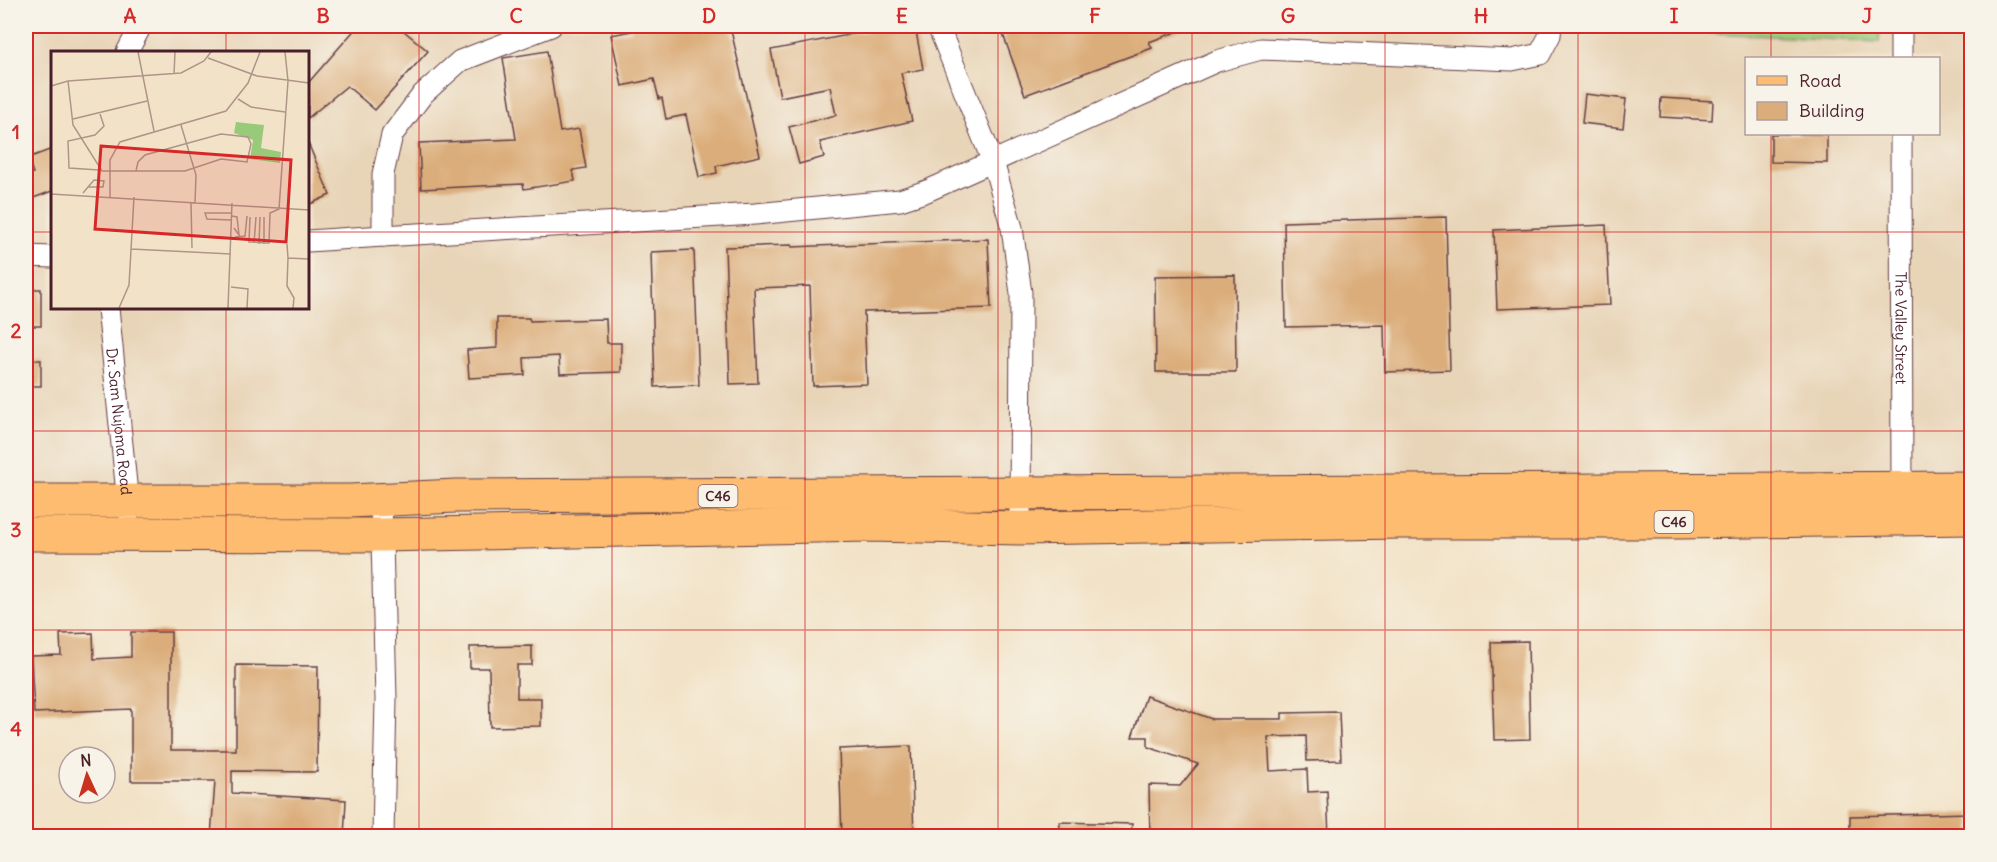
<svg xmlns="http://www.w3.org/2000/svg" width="1997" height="862" viewBox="0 0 1997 862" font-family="Delius,sans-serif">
<rect width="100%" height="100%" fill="#f7f3e8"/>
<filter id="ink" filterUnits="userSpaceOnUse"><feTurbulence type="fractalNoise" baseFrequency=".0167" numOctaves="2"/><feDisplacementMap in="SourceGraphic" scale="12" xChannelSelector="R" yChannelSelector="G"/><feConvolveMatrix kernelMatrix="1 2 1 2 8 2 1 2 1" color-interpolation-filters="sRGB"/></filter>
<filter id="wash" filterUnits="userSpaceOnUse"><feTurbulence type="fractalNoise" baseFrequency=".008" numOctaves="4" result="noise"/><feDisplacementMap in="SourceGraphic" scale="24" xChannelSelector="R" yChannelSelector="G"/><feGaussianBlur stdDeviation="1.35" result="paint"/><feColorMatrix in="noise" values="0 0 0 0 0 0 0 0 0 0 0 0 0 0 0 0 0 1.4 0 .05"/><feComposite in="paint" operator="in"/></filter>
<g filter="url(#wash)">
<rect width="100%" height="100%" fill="#f2e3c8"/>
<path fill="#e8d4b7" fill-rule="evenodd" d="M26,26H1971V489L26,501ZM52,52H308V308H52ZM1746,58H1938V134H1746Z"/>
<polygon fill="#98ca79" stroke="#717452" stroke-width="1.5" points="1588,26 1880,26 1879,42"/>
<g id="blocks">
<g fill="#dbad7a">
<polygon points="358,26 398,26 428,51 375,110 347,86 308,118 308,83"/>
<polygon points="631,26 730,26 760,156 716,166 717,173 699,177 686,115 666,119 662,98 659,99 654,79 622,86 611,35 632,31"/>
<polygon points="894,26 915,26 923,69 901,73 912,121 820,142 824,157 799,164 789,127 836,115 830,87 780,97 771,50"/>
<polygon points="1000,26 1190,26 1190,27 1149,42 1152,48 1025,95"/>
<polygon points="547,51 560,132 579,129 586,168 573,170 575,181 524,189 523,184 421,189 419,143 516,139 503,58"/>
<polygon points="1585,94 1626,99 1623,128 1582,123"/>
<polygon points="1661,98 1713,101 1712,120 1660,117"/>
<polygon points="1771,134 1827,134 1827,163 1771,162"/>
<polygon points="308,143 330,195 308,205"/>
<polygon points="52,149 52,191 31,199 26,185 26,175 33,173 28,158"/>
<polygon points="1446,217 1450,370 1385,372 1384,325 1286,327 1284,222"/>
<polygon points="1606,225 1610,305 1497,309 1494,230"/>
<polygon points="988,239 991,308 864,312 867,384 813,386 810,286 754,288 758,383 730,384 725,247 792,245 792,247"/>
<polygon points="694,250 699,385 655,387 651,252"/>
<polygon points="1235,275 1236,372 1156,372 1155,276"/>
<rect x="26" y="289" width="15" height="37"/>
<polygon points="497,318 529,318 530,321 606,319 607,343 621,343 621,372 560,374 559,356 524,358 525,375 469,378 467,350 497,348"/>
<rect x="26" y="360" width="15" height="26"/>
<polygon points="131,632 171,632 171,750 236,750 236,665 318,666 317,772 232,771 232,793 346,800 344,837 211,837 215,781 131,781 131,709 34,713 31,656 61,655 60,634 93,633 94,659 131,657"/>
<polygon points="1528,641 1530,739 1494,740 1491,642"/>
<polygon points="532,646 532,665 517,665 517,698 541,698 541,726 490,727 489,668 470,668 470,647"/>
<polygon points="1146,696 1212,719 1282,719 1282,713 1339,712 1341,760 1307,761 1306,736 1268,737 1270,771 1307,769 1308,792 1327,791 1329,837 1150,837 1149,785 1180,786 1198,764 1148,747 1148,737 1132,737"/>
<polygon points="911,746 914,837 842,837 839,749"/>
<polygon points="1971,813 1971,837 1850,837 1850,816"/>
<polygon points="1060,822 1132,824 1131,837 1059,837"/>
</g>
</g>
</g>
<g filter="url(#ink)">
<use href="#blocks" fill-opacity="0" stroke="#633c43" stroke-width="1.5"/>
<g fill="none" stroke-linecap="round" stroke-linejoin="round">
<g stroke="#633c43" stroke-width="23">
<g id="minor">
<polyline points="938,26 993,162 1012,228 1021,293 1020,528"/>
<polyline points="1901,26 1901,58"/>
<polyline points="127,52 141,26"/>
<path id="s1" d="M1901,134L1902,499"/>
<polyline points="383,236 755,214 900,200 927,191 1217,61 1261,49 1512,60 1540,54 1550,35 1551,26"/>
<polyline points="308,241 383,236 383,174 392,135 423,94 460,61 551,26"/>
<polyline points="26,256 52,257"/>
<path id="s2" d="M108,308L129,513"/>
<polyline points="381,500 386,699 383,836"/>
</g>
</g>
<g stroke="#633c43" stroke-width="35">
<g id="primary">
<polyline points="26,501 350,501 456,496 1972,488"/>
<polyline points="26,534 382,535 868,525 1020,528 1401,522 1679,522 1972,518"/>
</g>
</g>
<use href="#minor" stroke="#fff" stroke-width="21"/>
<use href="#primary" stroke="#fdbc70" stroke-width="33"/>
</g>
</g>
<path fill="none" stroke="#d62828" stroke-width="1.5" stroke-opacity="0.55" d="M226,26V52M419,26V836M612,26V836M805,26V836M998,26V836M1192,26V836M1385,26V836M1578,26V836M1771,26V58M1771,134V836M26,232H52M308,232H1972M226,308V836M26,431H1972M26,630H1972"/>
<g text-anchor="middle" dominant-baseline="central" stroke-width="5" stroke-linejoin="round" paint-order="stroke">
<g fill="#f7f3e8" stroke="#7e5f64" stroke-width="1.5">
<rect x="698.5" y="485" width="39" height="22" rx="4.5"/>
<rect x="1654.5" y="511" width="39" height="22" rx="4.5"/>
</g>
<g font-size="14" font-weight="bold" fill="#4a1f2b">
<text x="718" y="496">C46</text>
<text x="1674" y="522">C46</text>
</g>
<g font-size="15" fill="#4a1f2b" stroke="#f7f3e8">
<text stroke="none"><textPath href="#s1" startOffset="194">The Valley Street</textPath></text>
<text stroke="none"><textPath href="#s2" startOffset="114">Dr. Sam Nujoma Road</textPath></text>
</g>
</g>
<g transform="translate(51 51)">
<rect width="258" height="258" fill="#f2e3c8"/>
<path d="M185,71L213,74L210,97L230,101L229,112L199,108L202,89L183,82Z" fill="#98ca79"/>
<path fill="none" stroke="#af9589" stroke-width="1.5" d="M87,1L103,80M157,7L206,25L258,32M123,23L124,1M17,30L22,74L51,120H85L87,111L94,104L170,83L197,86L200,93L196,111L170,108L134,120H85M0,35L17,30L130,22L153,10L160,1M187,48L200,56L234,61M22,68L96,50M130,74L145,124L144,152M48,119L18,117L17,90L44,84L53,75L49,63M32,142L43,129L53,130L52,136H37M0,143L258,159M59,147V109L69,91L175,60L197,32L209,1M140,152L141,197M181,165L186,166L188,184L183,177M199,166L198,191L218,192L219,162L228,158L237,30L234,1M180,169L156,168L154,162H181M184,186L194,185L196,165M203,192L205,166M208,193L209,166M213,193V166M236,193L237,207L258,208M80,198L180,203M237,207L236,235L243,247L242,257M180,236L197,238L196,257M68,257L78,234L83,146M177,257L181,152"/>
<path fill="#d62828" fill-opacity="0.15" stroke="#d62828" stroke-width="3" d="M50,95L240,109L235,191L44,178Z"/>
<rect width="258" height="258" fill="none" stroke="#4a1f2b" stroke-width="3"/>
</g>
<rect width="1997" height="862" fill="none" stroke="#f7f3e8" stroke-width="66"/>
<rect x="1745" y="57" width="195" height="78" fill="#f7f3e8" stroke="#b29e9c" stroke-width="1.5"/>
<rect x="1757" y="76" width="30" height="9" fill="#fdbc70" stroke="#b29e9c" stroke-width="1.5"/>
<text x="1799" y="87" font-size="18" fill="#4a1f2b">Road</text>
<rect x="1757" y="102" width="30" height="18" fill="#dbad7a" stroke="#b29e9c" stroke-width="1.5"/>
<text x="1799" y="117" font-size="18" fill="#4a1f2b">Building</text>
<g transform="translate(87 775) rotate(356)"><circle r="28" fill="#f7f3e8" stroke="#b29e9c" stroke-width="1.5"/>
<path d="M0-4.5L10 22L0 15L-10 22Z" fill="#c8321e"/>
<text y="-9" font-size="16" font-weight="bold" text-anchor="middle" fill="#4a1f2b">N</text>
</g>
<rect x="33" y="33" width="1931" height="796" fill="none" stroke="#d62828" stroke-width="2"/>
<g font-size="20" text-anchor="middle" font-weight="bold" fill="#d62828">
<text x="130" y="23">A</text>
<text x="323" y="23">B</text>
<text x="516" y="23">C</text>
<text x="709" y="23">D</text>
<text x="902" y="23">E</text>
<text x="1095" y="23">F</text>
<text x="1288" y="23">G</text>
<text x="1481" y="23">H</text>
<text x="1674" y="23">I</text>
<text x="1867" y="23">J</text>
<text x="16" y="139">1</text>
<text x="16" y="338">2</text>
<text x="16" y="537">3</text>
<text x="16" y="736">4</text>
</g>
</svg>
